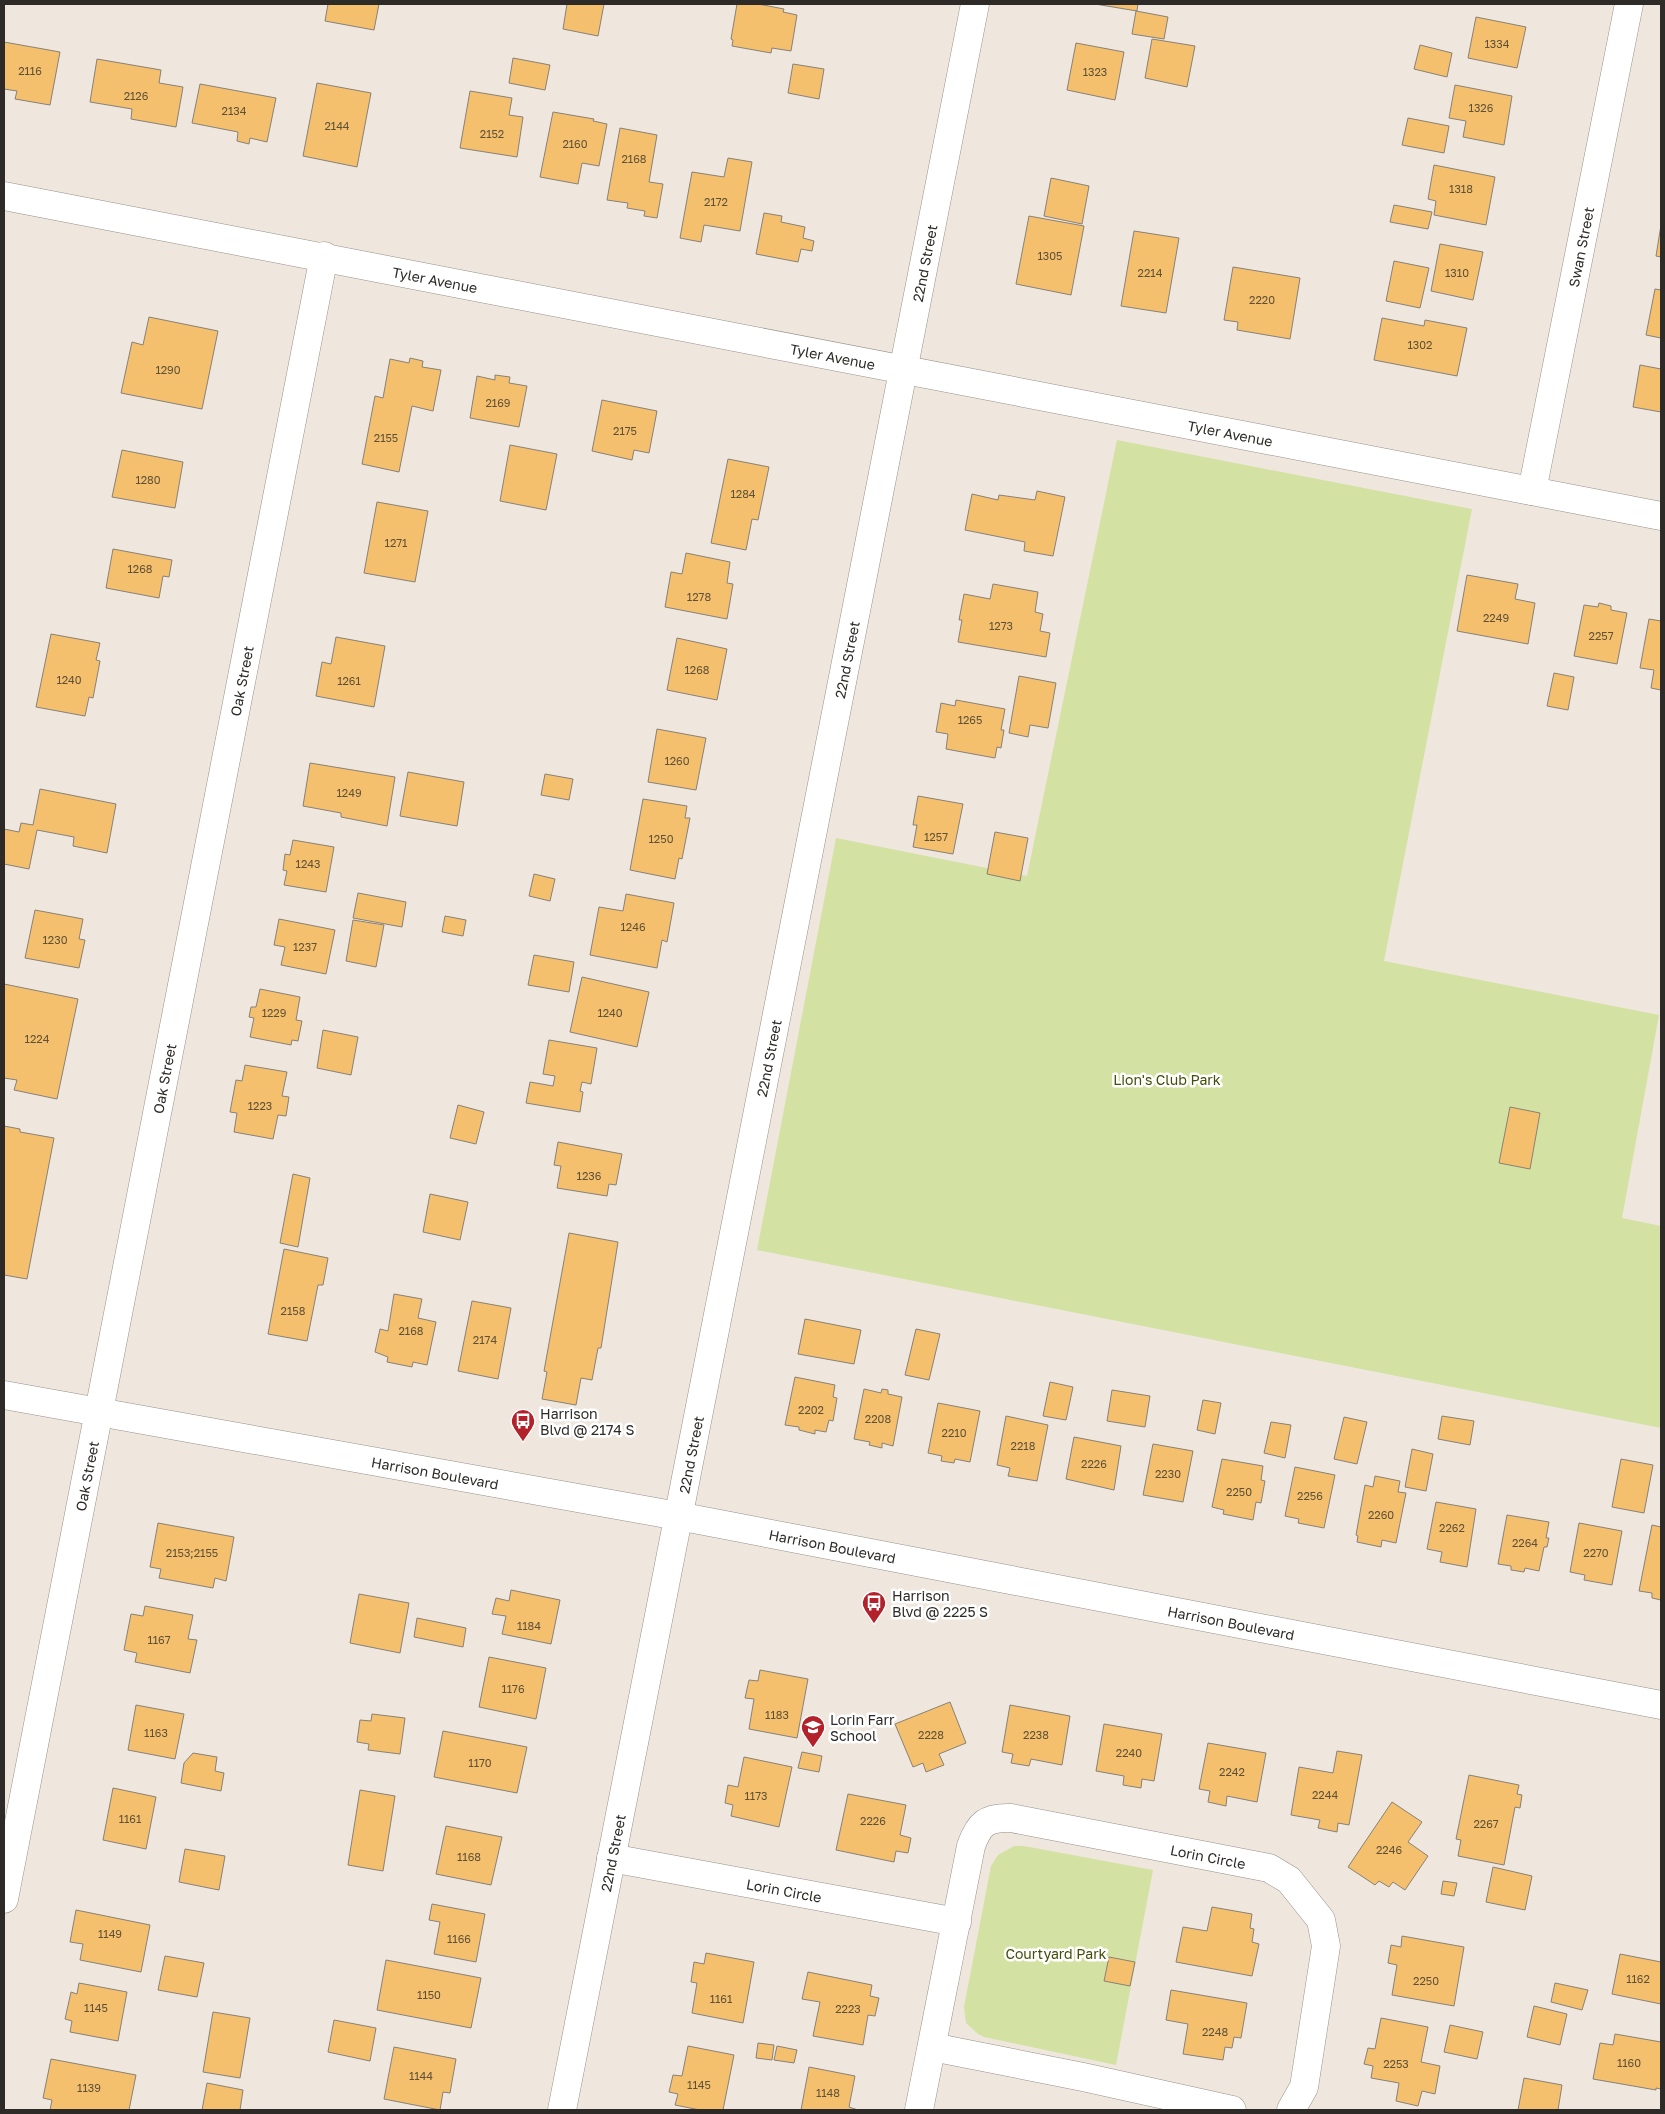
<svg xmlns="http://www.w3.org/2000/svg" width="1665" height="2114" viewBox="0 0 1665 2114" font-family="'Golos Text',sans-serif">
<rect width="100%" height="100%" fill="#efe6de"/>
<g fill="#d3e2a2">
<polygon points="1117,440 1472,509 1384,961 1659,1015 1622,1218 1661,1226 1661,1428 757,1250 836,838 1027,876"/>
<polygon points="1014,1846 1024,1846 1153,1870 1116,2065 984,2037 978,2034 966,2023 964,2007 991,1866 998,1855"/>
</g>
<g fill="#f5c06d" stroke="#878179">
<polygon points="328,4 379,4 374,30 325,21"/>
<polygon points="567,4 604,4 598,36 563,29"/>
<polygon points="737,4 758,4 784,9 783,12 797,15 791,51 772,48 771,53 732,46 733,40 731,39"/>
<polygon points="1095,4 1138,4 1137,11"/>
<polygon points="1136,11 1168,17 1164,39 1132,34"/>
<polygon points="1476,17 1526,27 1517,68 1468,58"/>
<polygon points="1152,39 1195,46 1187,87 1145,78"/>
<polygon points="4,42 60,52 50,105 15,99 17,91 4,89"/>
<polygon points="1076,43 1124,52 1115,100 1067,90"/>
<polygon points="1420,45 1452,53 1447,77 1414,69"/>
<polygon points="513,58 550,65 545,90 509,83"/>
<polygon points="97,59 161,70 159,83 183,87 176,127 131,119 132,109 90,102"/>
<polygon points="793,64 824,69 819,99 788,93"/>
<polygon points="317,83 371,93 357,167 303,156"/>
<polygon points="200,84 276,98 267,142 250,138 249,144 237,141 238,132 192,123"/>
<polygon points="1455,85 1512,96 1504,145 1463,137 1466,121 1449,118"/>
<polygon points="470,91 512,98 509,115 523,117 517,157 460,148"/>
<polygon points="553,112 594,119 593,121 607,124 599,166 582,163 578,184 540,177"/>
<polygon points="1408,118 1449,126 1444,153 1402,145"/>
<polygon points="620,128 657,135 649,182 663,184 657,218 644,216 645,211 627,208 628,203 607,200"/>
<polygon points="728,158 752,162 740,231 704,225 701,242 680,238 692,172 724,177"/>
<polygon points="1434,165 1495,177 1486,225 1434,215 1436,201 1428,199"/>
<polygon points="1051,178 1089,186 1082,224 1044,216"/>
<polygon points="1394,205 1432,212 1428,229 1390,222"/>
<polygon points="764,213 782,216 781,222 805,227 803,238 814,241 812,251 801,249 798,262 756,254"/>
<polygon points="1029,216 1084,226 1071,295 1016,284"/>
<polygon points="1661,225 1661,257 1656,256"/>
<polygon points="1134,231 1179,238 1166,313 1121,306"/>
<polygon points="1440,244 1483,252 1473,300 1431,291"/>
<polygon points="1394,261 1429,268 1420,308 1386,301"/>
<polygon points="1233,267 1300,278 1290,339 1237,330 1238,322 1224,320"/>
<polygon points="1655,289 1661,290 1661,338 1646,335"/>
<polygon points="149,317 218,331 202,409 121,393 132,342 143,345"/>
<polygon points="1382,318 1424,326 1425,320 1467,328 1457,376 1374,360"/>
<polygon points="410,358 423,361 422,367 441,370 433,411 412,406 399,472 362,464 375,396 383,398 390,359 409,363"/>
<polygon points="1640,365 1661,369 1661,412 1633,407"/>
<polygon points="495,375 510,377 509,383 527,386 519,427 470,418 477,376 495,380"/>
<polygon points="602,400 657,411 649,453 634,450 632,460 592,451"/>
<polygon points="510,445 557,454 546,510 500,501"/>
<polygon points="122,450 183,462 175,508 112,497"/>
<polygon points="728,459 769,467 758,520 752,519 746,550 711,543"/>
<polygon points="1037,491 1065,497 1053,556 1024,551 1025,542 965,530 972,494 998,500 999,495 1035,500"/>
<polygon points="377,502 428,511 415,582 364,573"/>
<polygon points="113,549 172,560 169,577 163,576 159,598 106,588"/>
<polygon points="686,553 730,562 727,583 733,584 727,619 665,607 671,572 682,574"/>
<polygon points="1467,575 1518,584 1515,599 1535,603 1528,644 1457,631"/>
<polygon points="993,584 1038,592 1035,612 1043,614 1040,631 1050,633 1046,657 958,642 962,620 959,620 964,594 990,599"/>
<polygon points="1599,603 1611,606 1611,610 1627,613 1617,664 1574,656 1584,605 1598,607"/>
<polygon points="1649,619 1661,621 1661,690 1651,688 1654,670 1640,668"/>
<polygon points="51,634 100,643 96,660 100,661 93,698 89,697 85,716 36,707"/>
<polygon points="336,637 385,646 374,707 316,696 322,662 331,664"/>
<polygon points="677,638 727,649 717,700 667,690"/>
<polygon points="1554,673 1574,677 1568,710 1547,706"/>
<polygon points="1019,676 1056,683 1048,728 1030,725 1028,737 1009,733"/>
<polygon points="956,700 1005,709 1001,730 1004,730 1001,748 997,747 995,758 946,749 948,734 936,732 941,703 955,706"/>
<polygon points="657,729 706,738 696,790 648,782"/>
<polygon points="310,763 395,777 387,826 341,817 341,813 303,806"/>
<polygon points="408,772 464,782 457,826 400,816"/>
<polygon points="545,774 573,779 569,800 541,795"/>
<polygon points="40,789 116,804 107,853 73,846 74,837 37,830 29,869 4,864 4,829 19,832 21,823 33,825"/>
<polygon points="918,796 963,804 953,854 913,847 917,825 913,825"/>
<polygon points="643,799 687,806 685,818 690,818 682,859 679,858 675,879 630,870"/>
<polygon points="995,832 1028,838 1020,881 987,874"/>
<polygon points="293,840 334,847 326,892 284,885 287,871 283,870 285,854 290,855"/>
<polygon points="534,874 555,879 550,901 529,896"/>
<polygon points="358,893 406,902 402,927 353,918"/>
<polygon points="626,894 674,903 667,942 662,940 657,968 590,955 599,907 623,911"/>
<polygon points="35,910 83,919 79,939 85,940 79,968 25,958"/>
<polygon points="445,916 466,920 463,936 442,932"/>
<polygon points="279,919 335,930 326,974 281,965 285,947 274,945"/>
<polygon points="353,920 384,925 376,967 346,961"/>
<polygon points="534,955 574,962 569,992 528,985"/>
<polygon points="582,977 649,992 637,1047 570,1032"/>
<polygon points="4,984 78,999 57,1099 14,1090 17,1080 4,1078"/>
<polygon points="260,989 300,997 296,1020 302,1021 298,1041 292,1040 291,1045 250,1037 254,1018 249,1017 251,1007 256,1007"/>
<polygon points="323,1030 358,1037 351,1075 317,1068"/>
<polygon points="549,1040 597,1048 591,1084 582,1082 580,1091 583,1092 580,1112 526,1103 530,1082 553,1086 555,1076 543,1074"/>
<polygon points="245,1065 287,1072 282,1096 289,1097 286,1116 278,1115 273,1139 234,1132 237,1113 230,1112 236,1080 242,1081"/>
<polygon points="458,1105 484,1112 476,1144 450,1138"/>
<polygon points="1510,1107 1540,1113 1530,1169 1499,1163"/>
<polygon points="4,1126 20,1129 20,1132 54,1138 27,1279 4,1275"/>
<polygon points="558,1142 622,1154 616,1185 609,1184 607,1196 557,1188 561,1166 554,1165"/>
<polygon points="293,1174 310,1178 298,1247 280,1243"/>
<polygon points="430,1194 468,1202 460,1240 423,1232"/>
<polygon points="569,1233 618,1242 601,1348 598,1348 592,1380 581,1378 576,1405 542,1399 547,1372 544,1371"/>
<polygon points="284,1249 328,1258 323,1285 318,1285 307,1341 268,1334"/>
<polygon points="394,1294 422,1299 418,1318 436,1322 427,1365 413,1362 412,1367 387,1362 388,1357 375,1352 380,1329 388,1331"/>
<polygon points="472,1301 511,1308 498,1379 458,1371"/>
<polygon points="805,1319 861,1330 854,1364 798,1354"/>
<polygon points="916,1329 940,1334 929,1380 905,1375"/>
<polygon points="795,1377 835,1385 833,1397 837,1398 833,1421 829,1420 826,1432 815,1430 815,1434 799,1430 799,1427 785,1425"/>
<polygon points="1050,1382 1073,1387 1066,1420 1043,1416"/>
<polygon points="864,1389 881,1393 882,1389 888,1390 888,1394 902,1397 893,1446 882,1443 882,1448 869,1445 870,1442 854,1439"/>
<polygon points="1112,1390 1150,1396 1145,1427 1107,1421"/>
<polygon points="1203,1400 1221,1403 1215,1434 1197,1430"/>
<polygon points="938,1403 980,1411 970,1462 955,1459 954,1463 941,1461 942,1456 928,1453"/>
<polygon points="1006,1416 1048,1425 1037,1481 1008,1476 1010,1468 997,1465"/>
<polygon points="1442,1416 1474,1421 1470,1445 1438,1439"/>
<polygon points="1344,1417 1367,1422 1357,1464 1334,1459"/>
<polygon points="1271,1422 1291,1425 1285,1458 1264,1453"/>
<polygon points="1074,1437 1121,1446 1114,1490 1066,1479"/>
<polygon points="1153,1444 1193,1451 1183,1502 1143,1495"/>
<polygon points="1412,1449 1433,1454 1426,1491 1405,1487"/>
<polygon points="1222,1459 1263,1466 1261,1480 1265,1481 1261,1503 1256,1502 1253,1520 1223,1514 1224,1510 1212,1507"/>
<polygon points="1621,1459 1653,1465 1644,1513 1612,1507"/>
<polygon points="1295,1467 1335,1475 1324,1528 1298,1523 1299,1519 1285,1516"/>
<polygon points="1375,1476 1400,1481 1398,1492 1406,1493 1396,1543 1382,1540 1381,1547 1357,1542 1358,1536 1356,1535 1365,1485 1373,1487"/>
<polygon points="1436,1502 1476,1509 1467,1567 1440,1562 1442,1552 1427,1549"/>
<polygon points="1507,1515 1549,1522 1546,1538 1549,1538 1547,1547 1544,1547 1539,1571 1525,1568 1524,1572 1511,1570 1511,1566 1498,1564"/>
<polygon points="158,1523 234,1537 226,1581 215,1578 213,1588 159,1578 161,1569 150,1567"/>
<polygon points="1579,1523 1622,1531 1612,1585 1584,1580 1585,1575 1570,1572"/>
<polygon points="1652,1525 1661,1527 1661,1600 1652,1598 1652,1593 1639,1591"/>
<polygon points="511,1590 560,1600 551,1644 502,1634 506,1616 492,1614 496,1598 509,1601"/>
<polygon points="359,1594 409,1603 400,1653 350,1643"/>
<polygon points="145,1606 193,1615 188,1639 197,1640 190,1673 135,1662 137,1653 124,1650 131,1614 143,1616"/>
<polygon points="417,1618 466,1628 463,1647 414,1637"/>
<polygon points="489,1657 546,1668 536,1719 479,1707"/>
<polygon points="760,1670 808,1679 797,1738 749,1729 754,1699 745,1698 749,1680 758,1681"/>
<polygon points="950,1702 966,1743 939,1754 944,1765 926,1772 923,1763 913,1767 895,1724"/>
<polygon points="136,1705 184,1714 175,1759 128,1750"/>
<polygon points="1010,1705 1070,1716 1062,1765 1031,1759 1029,1766 1011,1763 1013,1754 1002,1752"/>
<polygon points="372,1714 405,1718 400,1754 368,1750 369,1744 357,1742 360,1720 371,1721"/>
<polygon points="1104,1724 1162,1734 1154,1781 1142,1779 1141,1788 1123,1785 1124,1776 1096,1771"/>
<polygon points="443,1731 527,1747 517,1793 434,1777"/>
<polygon points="1208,1743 1266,1753 1257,1802 1227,1796 1226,1806 1208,1802 1210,1791 1199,1789"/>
<polygon points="1337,1751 1362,1755 1349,1825 1338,1823 1337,1832 1318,1828 1320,1820 1291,1815 1299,1767 1333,1773"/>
<polygon points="802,1752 822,1756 819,1772 798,1768"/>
<polygon points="193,1753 217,1757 215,1771 224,1773 221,1791 181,1783 184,1763"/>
<polygon points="744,1757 792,1767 779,1827 731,1816 733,1805 725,1803 728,1785 738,1787"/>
<polygon points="1469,1775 1519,1785 1517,1794 1522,1795 1520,1808 1515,1807 1504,1865 1458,1856 1461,1840 1456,1839"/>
<polygon points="113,1788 156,1797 146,1849 103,1840"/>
<polygon points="360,1790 395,1796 383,1871 348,1865"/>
<polygon points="848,1794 906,1805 900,1835 911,1838 908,1853 896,1851 894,1862 836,1850"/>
<polygon points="1392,1802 1422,1822 1408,1842 1428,1856 1405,1890 1393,1882 1389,1887 1379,1881 1375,1885 1348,1867"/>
<polygon points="446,1826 502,1837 491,1885 436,1874"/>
<polygon points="185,1849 225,1856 219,1890 179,1882"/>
<polygon points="1493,1867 1532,1876 1525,1910 1486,1902"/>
<polygon points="1443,1881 1457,1883 1454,1896 1441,1894"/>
<polygon points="432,1904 485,1914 476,1962 434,1954 440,1922 429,1920"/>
<polygon points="1212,1907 1252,1914 1250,1928 1254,1929 1252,1942 1259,1944 1252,1976 1176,1962 1183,1927 1207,1931"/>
<polygon points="76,1910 150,1925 141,1972 80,1960 83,1944 70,1942"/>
<polygon points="1402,1936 1464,1947 1454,2006 1392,1995 1397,1965 1388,1963 1391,1945 1401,1947"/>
<polygon points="706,1953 754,1962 743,2023 692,2013 697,1983 691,1982 694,1962 704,1964"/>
<polygon points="1620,1954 1661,1962 1661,2004 1612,1994"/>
<polygon points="165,1956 204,1963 197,1997 158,1990"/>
<polygon points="1109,1957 1135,1962 1130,1986 1104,1981"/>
<polygon points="386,1960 481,1978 471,2028 377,2010"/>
<polygon points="808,1972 872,1985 870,1996 879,1998 875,2016 868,2015 863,2045 813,2036 820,2002 802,1999"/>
<polygon points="79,1983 127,1992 118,2041 70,2032 72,2021 65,2019 71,1992 77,1994"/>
<polygon points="1555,1983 1588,1990 1582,2010 1551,2002"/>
<polygon points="1171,1990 1247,2003 1241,2038 1234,2037 1232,2048 1225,2047 1223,2060 1183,2054 1188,2024 1166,2020"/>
<polygon points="1534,2006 1567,2014 1560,2045 1527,2037"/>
<polygon points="213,2012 250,2018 240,2078 203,2072"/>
<polygon points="1381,2018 1428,2027 1421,2062 1440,2066 1435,2094 1422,2091 1418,2106 1396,2101 1399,2083 1371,2078 1373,2066 1364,2064 1368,2048 1375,2049"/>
<polygon points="334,2020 376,2028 370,2061 328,2052"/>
<polygon points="1450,2025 1483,2032 1477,2059 1444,2052"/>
<polygon points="1615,2034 1661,2042 1661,2089 1656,2088 1656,2090 1593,2079 1600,2043 1613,2045"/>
<polygon points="758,2043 774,2045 772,2060 756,2058"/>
<polygon points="688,2046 734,2055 723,2110 700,2110 675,2105 678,2094 669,2092 673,2075 682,2076"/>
<polygon points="777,2046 797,2050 794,2063 774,2060"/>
<polygon points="394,2047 456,2059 450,2093 443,2092 440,2110 384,2099"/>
<polygon points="51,2059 136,2075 129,2110 50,2110 52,2100 43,2098"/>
<polygon points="809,2067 855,2076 849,2107 858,2110 801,2110"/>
<polygon points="1524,2078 1562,2085 1558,2110 1518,2110"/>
<polygon points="207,2083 243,2090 240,2110 202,2110"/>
</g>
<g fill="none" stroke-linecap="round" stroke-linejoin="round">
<g stroke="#989089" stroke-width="29">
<g id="minor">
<path id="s1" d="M4,196L1661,516"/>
<path id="s2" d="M1532,491L1629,4"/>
<path id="s3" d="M611,1858L957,1922"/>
<path id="s4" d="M4,1899L324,256"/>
<polyline points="932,2047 1083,2077 1232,2110"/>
<path id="s5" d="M562,2110L975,4"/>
<path id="s6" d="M919,2110L971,1846C979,1824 986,1817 1011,1818L1269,1868L1289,1880L1321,1920L1326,1946L1304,2087L1291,2110"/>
</g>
</g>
<g stroke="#989089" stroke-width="29">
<g id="major">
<path id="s7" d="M4,1395L678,1516L1661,1705"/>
</g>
</g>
<use href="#minor" stroke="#fff" stroke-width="28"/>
<use href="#major" stroke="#fff" stroke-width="28"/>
</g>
<defs>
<g id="bus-pin" transform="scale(1.25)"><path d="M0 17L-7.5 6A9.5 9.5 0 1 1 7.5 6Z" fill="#b3212b" stroke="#fff"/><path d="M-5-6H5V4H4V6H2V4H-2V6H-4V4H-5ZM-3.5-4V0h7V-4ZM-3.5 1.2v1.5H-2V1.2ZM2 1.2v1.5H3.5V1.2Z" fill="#fff"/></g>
<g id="school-pin" transform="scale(1.25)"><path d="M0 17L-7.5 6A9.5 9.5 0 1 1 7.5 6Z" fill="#b3212b" stroke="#fff"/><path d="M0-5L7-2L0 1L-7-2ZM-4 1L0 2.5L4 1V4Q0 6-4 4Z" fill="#fff"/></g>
</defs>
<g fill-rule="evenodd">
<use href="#bus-pin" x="523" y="1421"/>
<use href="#bus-pin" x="874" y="1603"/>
<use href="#school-pin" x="813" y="1727"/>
</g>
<g text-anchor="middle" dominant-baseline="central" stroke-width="5" stroke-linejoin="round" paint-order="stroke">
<g font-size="11" fill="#5f5038">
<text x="1497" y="43">1334</text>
<text x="30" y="70">2116</text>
<text x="1095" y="71">1323</text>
<text x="136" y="95">2126</text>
<text x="1481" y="107">1326</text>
<text x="234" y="110">2134</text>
<text x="337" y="125">2144</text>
<text x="492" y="133">2152</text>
<text x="575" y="143">2160</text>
<text x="634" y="158">2168</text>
<text x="1461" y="188">1318</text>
<text x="716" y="201">2172</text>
<text x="1050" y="255">1305</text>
<text x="1150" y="272">2214</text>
<text x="1457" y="272">1310</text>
<text x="1262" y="299">2220</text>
<text x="1420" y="344">1302</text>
<text x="168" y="369">1290</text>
<text x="498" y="402">2169</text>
<text x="625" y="430">2175</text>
<text x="386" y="437">2155</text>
<text x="148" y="479">1280</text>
<text x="743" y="493">1284</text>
<text x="396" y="542">1271</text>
<text x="140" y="568">1268</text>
<text x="699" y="596">1278</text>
<text x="1496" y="617">2249</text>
<text x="1001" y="625">1273</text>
<text x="1601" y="635">2257</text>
<text x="697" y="669">1268</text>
<text x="69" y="679">1240</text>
<text x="349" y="680">1261</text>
<text x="970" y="719">1265</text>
<text x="677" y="760">1260</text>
<text x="349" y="792">1249</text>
<text x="936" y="836">1257</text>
<text x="661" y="838">1250</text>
<text x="308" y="863">1243</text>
<text x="633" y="926">1246</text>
<text x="55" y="939">1230</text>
<text x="305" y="946">1237</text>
<text x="274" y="1012">1229</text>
<text x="610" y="1012">1240</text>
<text x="37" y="1038">1224</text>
<text x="260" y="1105">1223</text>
<text x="589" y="1175">1236</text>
<text x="293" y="1310">2158</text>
<text x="411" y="1330">2168</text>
<text x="485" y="1339">2174</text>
<text x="811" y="1409">2202</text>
<text x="878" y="1418">2208</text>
<text x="954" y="1432">2210</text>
<text x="1023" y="1445">2218</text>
<text x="1094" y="1463">2226</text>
<text x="1168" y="1473">2230</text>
<text x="1239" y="1491">2250</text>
<text x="1310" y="1495">2256</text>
<text x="1381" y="1514">2260</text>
<text x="1452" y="1527">2262</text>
<text x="1525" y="1542">2264</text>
<text x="192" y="1552">2153;2155</text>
<text x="1596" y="1552">2270</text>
<text x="529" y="1625">1184</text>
<text x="159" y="1639">1167</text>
<text x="513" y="1688">1176</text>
<text x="777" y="1714">1183</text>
<text x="156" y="1732">1163</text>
<text x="931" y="1734">2228</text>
<text x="1036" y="1734">2238</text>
<text x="1129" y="1752">2240</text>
<text x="480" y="1762">1170</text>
<text x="1232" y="1771">2242</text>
<text x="1325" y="1794">2244</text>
<text x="756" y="1795">1173</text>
<text x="130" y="1818">1161</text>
<text x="873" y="1820">2226</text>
<text x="1486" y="1823">2267</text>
<text x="1389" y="1849">2246</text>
<text x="469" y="1856">1168</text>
<text x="110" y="1933">1149</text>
<text x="459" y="1938">1166</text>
<text x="1638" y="1978">1162</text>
<text x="1426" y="1980">2250</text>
<text x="429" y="1994">1150</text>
<text x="721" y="1998">1161</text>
<text x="96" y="2007">1145</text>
<text x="848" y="2008">2223</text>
<text x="1215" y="2031">2248</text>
<text x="1629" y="2062">1160</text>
<text x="1396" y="2063">2253</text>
<text x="421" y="2075">1144</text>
<text x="699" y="2084">1145</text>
<text x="89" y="2087">1139</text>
<text x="828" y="2092">1148</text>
</g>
<g font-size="14" fill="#2d2a27" stroke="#fff">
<text stroke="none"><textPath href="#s2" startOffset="249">Swan Street</textPath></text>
<text stroke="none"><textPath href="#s5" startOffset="1882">22nd Street</textPath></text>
<text stroke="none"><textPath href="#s1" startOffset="439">Tyler Avenue</textPath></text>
<text stroke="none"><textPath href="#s1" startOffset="844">Tyler Avenue</textPath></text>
<text stroke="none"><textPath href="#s1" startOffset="1249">Tyler Avenue</textPath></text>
<text stroke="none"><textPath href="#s5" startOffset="1478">22nd Street</textPath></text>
<text stroke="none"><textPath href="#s4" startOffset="1241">Oak Street</textPath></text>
<text stroke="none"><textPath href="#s5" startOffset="1072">22nd Street</textPath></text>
<text stroke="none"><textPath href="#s4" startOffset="836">Oak Street</textPath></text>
<text stroke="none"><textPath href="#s5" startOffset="668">22nd Street</textPath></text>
<text stroke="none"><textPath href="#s7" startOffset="438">Harrison Boulevard</textPath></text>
<text stroke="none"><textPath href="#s4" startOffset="431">Oak Street</textPath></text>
<text stroke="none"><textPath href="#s7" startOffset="842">Harrison Boulevard</textPath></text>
<text stroke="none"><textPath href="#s7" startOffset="1248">Harrison Boulevard</textPath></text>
<text stroke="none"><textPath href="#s5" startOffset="262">22nd Street</textPath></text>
<text stroke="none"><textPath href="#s6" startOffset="524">Lorin Circle</textPath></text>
<text stroke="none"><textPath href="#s3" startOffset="176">Lorin Circle</textPath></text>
</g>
<g font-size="14" fill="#444e09" stroke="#fff">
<text x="1167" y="1079">Lion's Club Park</text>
<text x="1056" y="1953">Courtyard Park</text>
</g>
<g font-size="14" fill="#2d2a27" stroke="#fff" text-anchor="start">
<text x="540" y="1413">Harrison<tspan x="540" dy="16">Blvd @ 2174 S</tspan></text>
<text x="892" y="1595">Harrison<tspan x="892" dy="16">Blvd @ 2225 S</tspan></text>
<text x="830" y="1719">Lorin Farr<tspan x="830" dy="16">School</tspan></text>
</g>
</g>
<rect width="1665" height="2114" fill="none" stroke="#2d2a27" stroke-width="10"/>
</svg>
